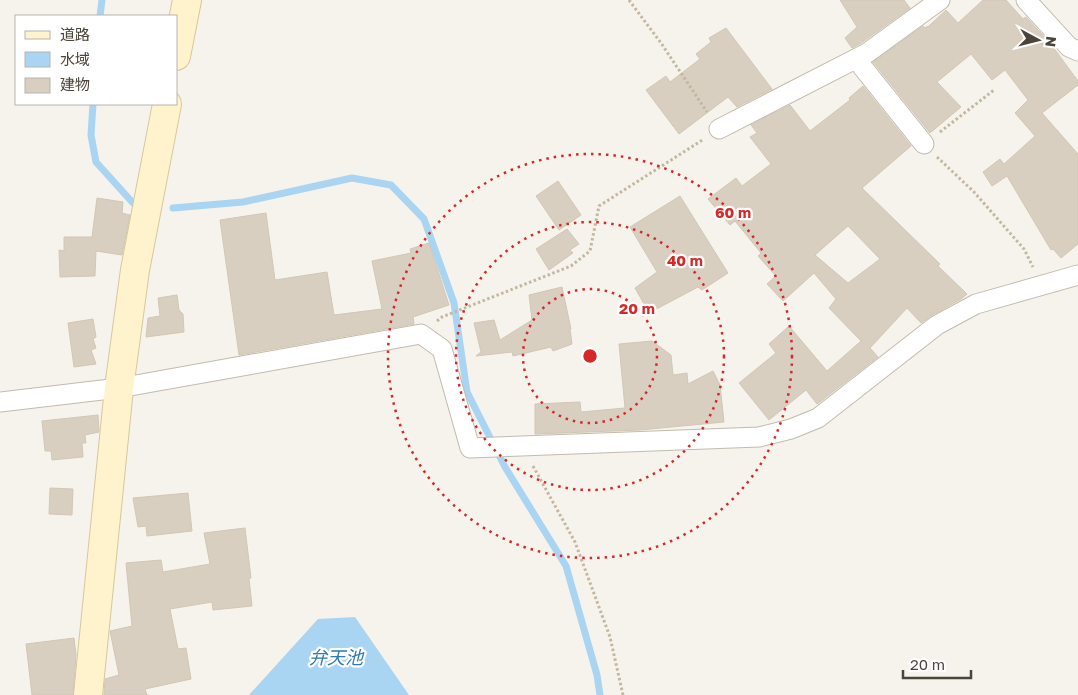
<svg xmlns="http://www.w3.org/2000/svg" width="1078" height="695" viewBox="0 0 1078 695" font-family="'Golos Text','Noto Sans JP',sans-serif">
<rect width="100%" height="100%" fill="#f6f3ec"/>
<polygon fill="#a9d4f2" points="355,617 409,695 249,695 318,619"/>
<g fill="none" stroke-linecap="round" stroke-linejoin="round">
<g stroke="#a9d4f2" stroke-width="7">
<polyline points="100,16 102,0"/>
<polyline points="93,104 91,135 96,162 133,203"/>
<polyline points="173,208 243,202 352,178 391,185 424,219 454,303 467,392 505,467 566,566 597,675 600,695"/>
</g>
</g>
<g fill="#d8cfc1" stroke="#d3c7b4" fill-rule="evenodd">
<polygon points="840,0 904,0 910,8 861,43 852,48 845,38 857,27"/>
<polygon points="983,0 1006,0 1023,19 1026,17 1050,43 1078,81 1078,85 1042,113 1078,154 1078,244 1061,258 1053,249 1051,250 1007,176 992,186 983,172 1000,159 1004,164 1035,136 1015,113 1028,100 1005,70 992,80 971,54 937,82 961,107 930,133 873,62 923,26 924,28 929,26 946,10 958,23"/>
<polygon points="726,28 772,89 737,107 728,97 679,134 646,90 666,76 670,82 700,59 696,54 711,42 709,38"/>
<path d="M863,86L911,146L862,188L940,264L938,266L967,294L961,299L932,315L921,323L907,308L870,348L878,357L817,404L806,390L769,420L739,383L776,353L769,344L789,326L827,371L861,341L829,308L836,299L814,273L783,301L767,284L776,276L758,256L761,253L735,221L730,225L708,199L736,178L742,186L771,164L750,137L757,133L751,125L790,105L810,131L850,100L849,98ZM848,226L880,259L848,283L815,255Z"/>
<polygon points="558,181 581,215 559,230 536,196"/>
<polygon points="680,196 728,273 702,290 698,287 649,313 635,288 657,272 630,227"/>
<polygon points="97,198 123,202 122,213 130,215 122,255 96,251 95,276 60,277 59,250 64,251 64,237 92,237"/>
<polygon points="266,213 275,280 327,272 334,315 382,309 372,261 411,253 410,249 429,243 449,305 413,317 414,324 239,355 220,220"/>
<polygon points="567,229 579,244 570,250 573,253 549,270 536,249"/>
<polygon points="562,287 571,329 570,329 572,344 553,351 551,347 513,356 512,352 476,356 481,352 474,323 494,320 500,340 532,320 529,295"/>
<polygon points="177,295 179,310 183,314 184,332 146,337 148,318 160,316 158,298"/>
<polygon points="93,319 96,337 93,339 96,348 91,350 96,364 74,367 68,323"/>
<polygon points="652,341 671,355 673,375 687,373 688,384 713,371 720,385 724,422 640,430 535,434 535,404 580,402 581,412 625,408 619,344"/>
<polygon points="98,415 99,432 85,435 86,443 82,443 83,457 52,460 51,451 45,451 42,421"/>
<polygon points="50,488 73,489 72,515 49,514"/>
<polygon points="188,493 192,531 147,536 146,526 138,527 133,498"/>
<polygon points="245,528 251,578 249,578 252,606 213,610 212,602 170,609 178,649 186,648 191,679 145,689 147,695 104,695 105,679 119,675 110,631 132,626 126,563 161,560 163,572 210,564 204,533"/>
<polygon points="74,638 76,655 73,695 32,695 26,644"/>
</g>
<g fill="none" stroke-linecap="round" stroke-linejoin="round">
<g stroke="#c2bbae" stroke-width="21">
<g id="street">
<polyline points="1026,0 1069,47 1078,51"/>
<polyline points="856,59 924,144"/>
<polyline points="719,129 867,53 940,0"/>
<polyline points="0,402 119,388 421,334 442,349 470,448 759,437 791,429 818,418 937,325 976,304 1078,275"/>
</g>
</g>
<g stroke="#d6c79b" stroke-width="30">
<g id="secondary">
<polyline points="176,56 187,0"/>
<polyline points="88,695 119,388 135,270 167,104"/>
</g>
</g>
<g stroke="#c4b79f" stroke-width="3" stroke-dasharray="2.5 2.5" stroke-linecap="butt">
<polyline points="629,0 661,43 707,112"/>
<polyline points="940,132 994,90"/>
<polyline points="937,157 974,192 1024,249 1033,267"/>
<polyline points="437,321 442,317 571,266 590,251 599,206 704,139"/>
<polyline points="533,466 575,542 610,637 623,695"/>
</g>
<use href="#street" stroke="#fff" stroke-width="19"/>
<use href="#secondary" stroke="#fff3cd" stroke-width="28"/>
</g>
<g fill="none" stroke="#d62828" stroke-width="2.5" stroke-dasharray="2.5 5">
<circle cx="590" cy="356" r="67"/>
<circle cx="590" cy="356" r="134"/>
<circle cx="590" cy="356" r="202"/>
</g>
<g text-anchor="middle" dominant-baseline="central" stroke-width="4.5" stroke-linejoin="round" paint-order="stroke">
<g font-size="18" font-style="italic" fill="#2e7ab2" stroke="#fff">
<text x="336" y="657">弁天池</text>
</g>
</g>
<circle cx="590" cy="356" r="8" fill="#d62828" stroke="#fff" stroke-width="2.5"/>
<g font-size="15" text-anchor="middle" font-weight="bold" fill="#d62828" stroke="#fff" stroke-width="4.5" stroke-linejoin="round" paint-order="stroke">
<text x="733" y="218">60 m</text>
<text x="685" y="266">40 m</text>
<text x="637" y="314">20 m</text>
</g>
<rect x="15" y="15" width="162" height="90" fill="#ffffff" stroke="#b7b4b0"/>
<rect x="25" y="31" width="25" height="8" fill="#fff3cd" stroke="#b7b4b0"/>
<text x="60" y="40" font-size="15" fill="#4b4439">道路</text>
<rect x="25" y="52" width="25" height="15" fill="#a9d4f2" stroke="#b7b4b0"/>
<text x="60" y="65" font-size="15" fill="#4b4439">水域</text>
<rect x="25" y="78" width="25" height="15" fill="#d8cfc1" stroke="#b7b4b0"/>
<text x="60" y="90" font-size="15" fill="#4b4439">建物</text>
<g transform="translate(1038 40) rotate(97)" stroke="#ffffff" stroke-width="4" paint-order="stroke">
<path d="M0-4L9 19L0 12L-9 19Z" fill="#4b4439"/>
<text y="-8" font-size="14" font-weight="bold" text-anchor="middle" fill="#4b4439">N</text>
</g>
<path d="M903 670v8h68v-8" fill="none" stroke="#4b4439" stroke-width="2.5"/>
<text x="910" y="670" font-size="15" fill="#4b4439" stroke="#ffffff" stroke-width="4" paint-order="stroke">20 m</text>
</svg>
